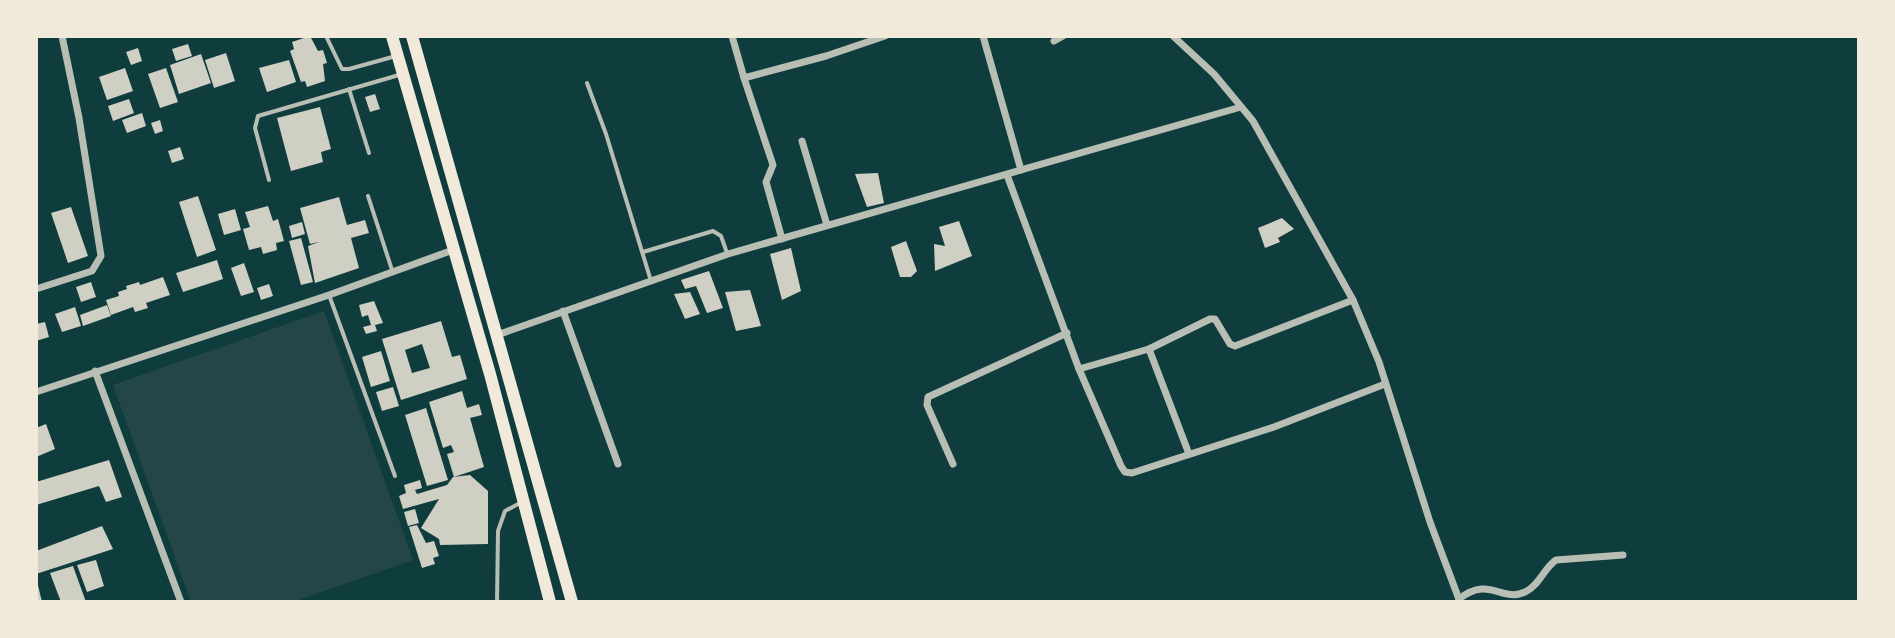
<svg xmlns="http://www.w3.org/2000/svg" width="1895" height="638" viewBox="0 0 1895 638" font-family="'Nunito Sans',sans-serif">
<rect width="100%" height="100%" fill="#0f3d3e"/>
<polygon fill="#244646" points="324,311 413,560 293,602 191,602 113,385"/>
<g fill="#cfcfc3" fill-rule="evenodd">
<polygon points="310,36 318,51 323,50 327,63 323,64 325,81 307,87 305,81 301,82 290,51 294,49 292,42"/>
<polygon points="188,44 192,56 176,61 172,49"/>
<polygon points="138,48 142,61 131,65 126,52"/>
<polygon points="226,53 235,81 214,88 205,60"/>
<polygon points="201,54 211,83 179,94 170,65"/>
<polygon points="289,60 296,82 267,92 259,68"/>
<polygon points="125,68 133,91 107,100 99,77"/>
<polygon points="166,68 178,102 160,108 148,74"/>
<polygon points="375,94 380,109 370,112 365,97"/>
<polygon points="129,99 134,113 113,121 108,106"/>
<polygon points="320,107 331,149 321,152 323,162 291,171 277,118"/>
<polygon points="142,113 146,126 127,133 122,120"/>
<polygon points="160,120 163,131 155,134 151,123"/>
<polygon points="180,147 184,159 172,163 168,151"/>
<polygon points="878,173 884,203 867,207 855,174"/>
<polygon points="198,196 216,250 197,257 179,202"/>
<polygon points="339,197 347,225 365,220 369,233 351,238 359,268 315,283 308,246 319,242 310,244 300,208"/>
<polygon points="268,206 273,221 278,219 284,241 276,243 277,250 263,254 261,247 249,250 243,229 250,227 245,212"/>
<polygon points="71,207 88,256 68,263 51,213"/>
<polygon points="235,209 241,230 224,235 218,214"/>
<polygon points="1282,218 1294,229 1278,238 1280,242 1265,248 1258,228"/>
<polygon points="959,221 972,256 935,271 934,244 945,246 939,227"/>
<polygon points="302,222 305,234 292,238 289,226"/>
<polygon points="301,238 313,282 301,285 289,241"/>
<polygon points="906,241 917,271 911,277 900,277 891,247"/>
<polygon points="791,248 801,291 782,300 770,254"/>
<polygon points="217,260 223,279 183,292 176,273"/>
<polygon points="244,263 254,292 241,296 231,268"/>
<polygon points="709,271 723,308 707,313 696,286 685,289 681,280"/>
<polygon points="163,277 170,295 146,303 148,308 135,312 133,307 111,315 106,300 119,296 118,292 127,289 126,286 139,282 140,285"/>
<polygon points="91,282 96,297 81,302 76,287"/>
<polygon points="269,284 273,296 261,300 257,288"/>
<polygon points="750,290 761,326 736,331 725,292"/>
<polygon points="690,292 700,314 685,319 674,294"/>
<polygon points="374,301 383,323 375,325 377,331 366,334 363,327 371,325 368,315 362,317 359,305"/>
<polygon points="107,305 111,316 83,326 80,315"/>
<polygon points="75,307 81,326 62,332 55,314"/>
<path d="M441,321L452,357L460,355L467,379L401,400L382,339ZM422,344L430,368L412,373L405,350Z"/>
<polygon points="45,322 49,337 36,341 36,324"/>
<polygon points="381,351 390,381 371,387 362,357"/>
<polygon points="393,387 399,406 382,411 376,392"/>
<polygon points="462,391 467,408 479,404 482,415 470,418 484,467 454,477 447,454 454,452 451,445 443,448 429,402"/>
<polygon points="426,408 448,480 427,486 405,415"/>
<polygon points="46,424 55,449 36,457 36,428"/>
<polygon points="109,460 122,497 106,502 99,486 36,505 36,482"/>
<polygon points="470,475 488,491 488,544 440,545 439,539 421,528 439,499 403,509 399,496 406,493 404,485 420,480 422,488 415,490 417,494 447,485 453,477"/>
<polygon points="415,509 419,523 408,526 404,512"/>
<polygon points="417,525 426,543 434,541 439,556 433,558 435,564 422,568 409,527"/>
<polygon points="102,526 113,549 36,574 36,551"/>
<polygon points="96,560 104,586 87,592 77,565"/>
<polygon points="73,566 86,602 61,602 50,573"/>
<polygon points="36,581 37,581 42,602 36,602"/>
</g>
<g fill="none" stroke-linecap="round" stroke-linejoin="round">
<g stroke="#b8beb3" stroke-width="4">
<polyline points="326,36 342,69 349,69 396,56"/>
<polyline points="587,83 606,134 651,281"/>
<polyline points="349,89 369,153"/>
<polyline points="269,180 255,128 258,116 399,75"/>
<polyline points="368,196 392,270"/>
<polyline points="643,252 713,231 721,236 727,253"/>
<polyline points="329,295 395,476"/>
<polyline points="497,602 498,531 505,511 520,503"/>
</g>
<g stroke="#b8beb3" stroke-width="7">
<polyline points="732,36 744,78 826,56 885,36"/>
<polyline points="983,36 1021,170"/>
<polyline points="1173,36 1214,74 1253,121 1353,300 1379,362 1430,522 1460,602"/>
<polyline points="1054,41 1063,36"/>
<polyline points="744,78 773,165 766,182 782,239"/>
<polyline points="802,141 827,225"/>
<polyline points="1007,175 1079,369 1149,349 1210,319 1215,319 1230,344 1235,346 1353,300"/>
<polyline points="36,289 92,271 101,256 79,118 62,36"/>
<polyline points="563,311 618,464"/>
<polyline points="497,335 728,254 1241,107"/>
<polyline points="1149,349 1189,454"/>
<polyline points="1079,369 1121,466 1125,472 1132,473 1274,427 1385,384"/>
<polyline points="95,371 181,602"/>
<polyline points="36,392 329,295 453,250"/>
<polyline points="953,464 927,405 928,397 1067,333"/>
<path d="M1459,599C1490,575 1501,603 1525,592C1539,586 1544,568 1556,560L1623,555"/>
</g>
<g stroke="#f1e9da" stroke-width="12">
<polyline points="392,36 490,374 550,602"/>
<polyline points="412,36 572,602"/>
</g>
</g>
<rect width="1895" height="638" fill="none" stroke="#f1e9da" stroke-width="76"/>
</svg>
